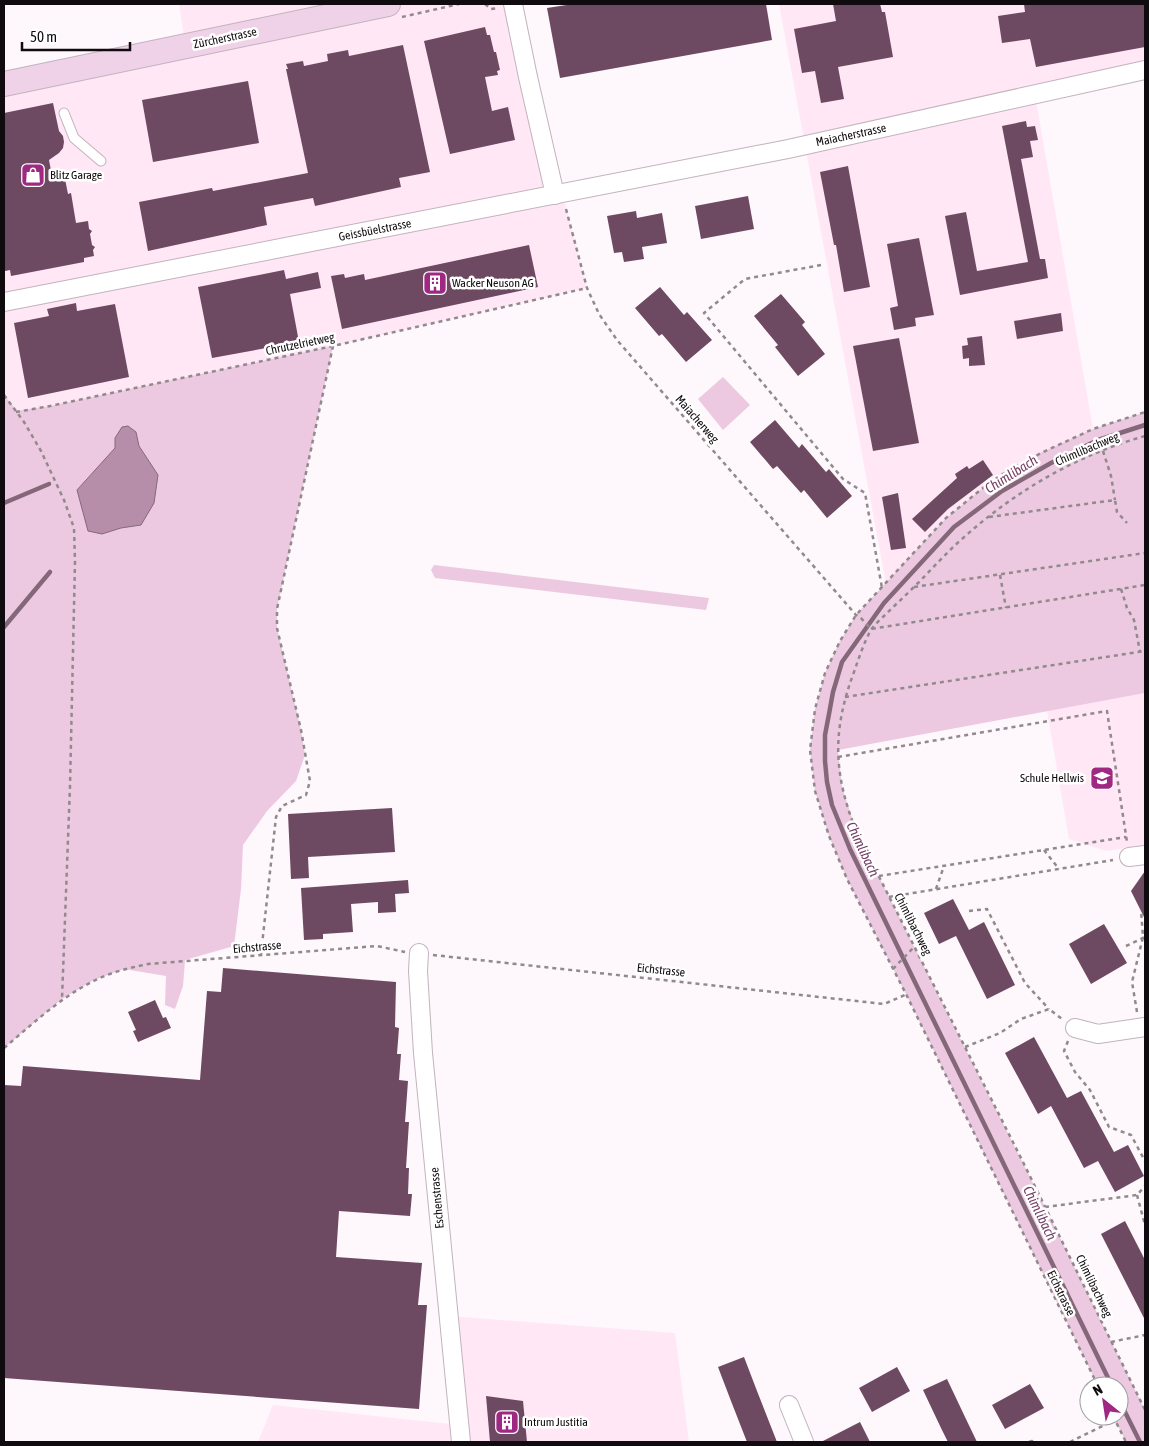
<svg xmlns="http://www.w3.org/2000/svg" width="1149" height="1446" viewBox="0 0 1149 1446" font-family="'Asap Condensed',sans-serif">
<rect width="100%" height="100%" fill="#fef7fb"/>
<g fill="#ffe7f6">
<polygon points="179,4 513,4 555,194 565,204 587,288 333,346 50,406 16,412 4,395 4,93 184,36"/>
<polygon points="779,4 1145,4 1145,70 1035,95 1093,429 1041,453 994,479 946,518 886,584"/>
<polygon points="1145,693 1145,845 1106,851 1069,839 1047,711"/>
<polygon points="448,1316 675,1333 689,1442 258,1442 273,1405 459,1425"/>
</g>
<g fill="#ecc9e0" fill-rule="evenodd">
<path d="M333,346L277,609V628L301,730L305,755L296,781L267,811L243,845L241,889L234,946L185,960L183,986L175,1009L165,1005L166,976L124,969L94,980L62,999L4,1048V395L17,411L50,406ZM136,432L139,446L158,475L141,525L121,528L102,534L77,490L115,448Z"/>
<polygon points="723,377 750,405 723,430 698,399"/>
<polygon points="1145,412 1145,693 838,750 842,787 857,833 1045,1207 1145,1410 1145,1442 1126,1442 1113,1416 1119,1416 1119,1386 1098,1386 906,994 847,879 829,836 815,791 810,750 815,709 825,673 840,641 856,615 946,518 994,479 1040,453 1093,429"/>
<polygon points="434,565 709,598 706,610 435,578 431,570"/>
</g>
<polygon fill="#b78ea9" stroke="#85677a" points="128,426 136,432 139,446 158,475 154,503 141,525 121,528 102,534 88,531 77,490 115,448 115,438 122,427"/>
<g fill="none" stroke-linecap="round" stroke-linejoin="round">
<g stroke="#85677a" stroke-width="4.5">
<polyline points="4,503 49,484"/>
<polyline points="4,627 50,572"/>
<polyline points="1112,1386 850,849 832,805 827,782 825,761 825,735 829,714 833,692 842,662 884,603 954,527 1002,491 1051,463 1098,440 1145,425"/>
<polyline points="1119,1400 1140,1442"/>
</g>
</g>
<g fill="#6e4962">
<polygon points="573,4 766,4 772,40 560,78 547,8"/>
<polygon points="833,4 880,4 882,12 885,12 893,57 838,67 844,99 821,103 815,71 802,73 794,29 836,21"/>
<polygon points="1024,4 1145,4 1145,47 1036,67 1030,39 1002,43 998,16 1025,12"/>
<polygon points="485,27 487,35 490,35 494,52 496,52 500,70 497,71 498,75 485,77 492,111 508,107 515,140 450,154 424,41"/>
<polygon points="403,45 430,172 399,178 401,187 315,206 313,198 264,207 267,225 148,251 139,202 212,188 213,191 308,173 286,69 288,69 286,64 303,61 304,66 328,61 327,54 348,50 349,56"/>
<polygon points="248,81 259,143 153,162 142,100"/>
<polygon points="53,103 59,131 63,136 64,142 63,148 59,153 49,160 53,181 65,179 68,194 71,193 76,223 88,221 89,229 92,231 90,234 92,245 95,247 93,250 94,256 84,258 84,262 11,276 10,270 5,271 4,265 4,113"/>
<polygon points="1026,121 1027,127 1035,126 1038,140 1030,141 1033,157 1021,159 1040,259 1045,259 1048,278 960,295 945,216 966,212 977,271 1028,262 1002,126"/>
<polygon points="848,166 870,287 844,292 836,245 834,245 820,172"/>
<polygon points="748,196 754,229 701,239 695,206"/>
<polygon points="636,211 637,218 662,213 667,243 642,247 644,259 624,262 622,252 614,253 607,216"/>
<polygon points="919,238 934,315 915,318 916,326 894,330 890,308 898,306 887,244"/>
<polygon points="529,245 538,287 342,329 331,276 344,274 345,278 364,274 365,280"/>
<polygon points="284,270 286,279 318,272 321,288 290,294 299,342 212,358 198,287"/>
<polygon points="660,287 684,315 687,312 712,340 686,362 662,334 659,336 635,308"/>
<polygon points="781,294 805,322 802,325 825,354 798,376 775,347 778,345 754,316"/>
<polygon points="76,303 77,311 115,304 129,377 28,398 14,323 49,316 47,309"/>
<polygon points="1061,313 1063,331 1017,339 1014,321"/>
<polygon points="982,336 985,365 969,366 969,358 963,359 962,346 968,345 967,338"/>
<polygon points="899,338 919,443 873,451 853,346"/>
<polygon points="775,420 799,448 802,444 826,472 829,469 852,496 827,518 804,490 801,493 777,466 773,469 750,442"/>
<polygon points="983,460 993,475 948,509 925,532 912,519 957,478 955,474 967,466 969,469"/>
<polygon points="898,493 906,548 891,550 882,497"/>
<polygon points="392,808 395,852 308,857 309,878 291,879 288,814"/>
<polygon points="1145,871 1145,919 1131,891"/>
<polygon points="408,880 409,893 395,894 396,912 378,913 378,902 351,904 353,932 323,934 323,939 304,940 301,888"/>
<polygon points="953,899 969,930 984,922 1015,985 987,999 956,936 939,944 924,913"/>
<polygon points="1104,924 1127,963 1091,984 1069,944"/>
<polygon points="223,968 396,982 395,1027 399,1028 397,1054 401,1054 399,1080 408,1081 405,1122 409,1122 406,1168 409,1168 408,1194 412,1194 410,1216 339,1211 336,1257 422,1263 418,1305 427,1305 419,1409 4,1378 4,1085 21,1086 23,1066 200,1080 207,991 221,992"/>
<polygon points="155,1000 163,1018 166,1017 171,1028 138,1042 133,1031 136,1030 128,1012"/>
<polygon points="1034,1037 1067,1098 1081,1091 1114,1152 1128,1145 1144,1176 1115,1192 1098,1161 1084,1168 1051,1106 1038,1114 1005,1053"/>
<polygon points="1125,1221 1145,1260 1145,1320 1101,1234"/>
<polygon points="744,1357 757,1391 777,1442 747,1442 731,1401 718,1367"/>
<polygon points="897,1367 910,1391 872,1412 859,1388"/>
<polygon points="947,1379 965,1417 977,1442 948,1442 941,1428 923,1390"/>
<polygon points="1030,1384 1044,1408 1005,1429 992,1405"/>
<polygon points="486,1396 523,1401 527,1442 490,1442"/>
<polygon points="860,1422 870,1442 821,1442"/>
</g>
<g fill="none" stroke-linecap="round" stroke-linejoin="round">
<g stroke="#c2b3bd" stroke-width="11">
<polyline id="service" points="64,113 74,138 101,161"/>
</g>
<g stroke="#c2b3bd" stroke-width="20">
<g id="minor">
<polyline points="513,4 528,77 555,195"/>
<polyline points="4,302 788,149 1145,70"/>
<polyline points="1129,857 1145,855"/>
<polyline points="419,953 418,971 423,1053 461,1442"/>
<polyline points="1075,1028 1098,1034 1145,1027"/>
<polyline points="789,1405 804,1442"/>
</g>
</g>
<g stroke="#c2b3bd" stroke-width="26">
<polyline id="secondary" points="4,84 388,4"/>
</g>
<g stroke="#908a8d" stroke-width="2.5" stroke-dasharray="4 4" stroke-linecap="butt">
<polyline points="485,4 491,9 498,8"/>
<polyline points="402,17 459,4"/>
<polyline points="566,209 587,288 599,314 617,340 856,615 860,617 871,629 1145,585"/>
<polyline points="821,265 745,279 704,313 843,479 865,493 882,588"/>
<polyline points="4,395 24,422 41,451 64,500 74,528 75,561 70,786 62,999"/>
<polyline points="16,412 50,406 333,346 587,288"/>
<path d="M1145,436C1077,455 1015,491 962,539C946,553 932,569 917,584C906,595 895,605 884,616C880,620 874,625 871,630C864,642 859,658 854,672C832,731 833,774 857,833L1023,1162L1145,1410"/>
<polyline points="1103,451 1111,476 1115,500"/>
<polyline points="989,517 1115,500 1117,512 1127,523"/>
<polyline points="1000,575 1006,608"/>
<polyline points="914,587 1145,553"/>
<polyline points="1121,589 1127,608 1134,620 1140,652"/>
<polyline points="845,697 1145,651"/>
<polyline points="838,757 1107,711 1127,842"/>
<polyline points="1044,850 1059,869"/>
<polyline points="879,876 1126,837"/>
<polyline points="936,889 944,866"/>
<polyline points="889,897 1113,860"/>
<polyline points="969,911 987,909 1025,983 1049,1009"/>
<polyline points="1126,946 1145,937"/>
<polyline points="261,954 276,817 282,806 306,795 310,781 301,730 277,628 277,609 333,346"/>
<polyline points="433,955 884,1004 905,995"/>
<polyline points="893,969 914,947"/>
<polyline points="1137,1012 1132,982 1143,937 1141,910"/>
<polyline points="1068,1041 1064,1051 1075,1072 1090,1090 1109,1127 1131,1135 1145,1161"/>
<polyline points="965,1047 1000,1033 1021,1019 1049,1009 1062,1019"/>
<path d="M4,1048C36,1021 67,991 107,975C120,970 134,967 148,964L377,946L405,952"/>
<polyline points="1137,1195 1145,1225"/>
<polyline points="1045,1207 1137,1195 1145,1186"/>
<polyline points="1111,1342 1145,1335"/>
<polyline points="1098,1386 906,994 847,879 829,836 815,791 810,750 815,709 825,673 840,641 856,615 946,518 994,479 1041,453 1093,429 1145,412"/>
<polyline points="1113,1416 1126,1442"/>
<polyline points="1029,1442 1032,1441 1033,1442"/>
<polyline points="1070,1442 1115,1420"/>
</g>
<use href="#service" stroke="#fff" stroke-width="9"/>
<use href="#minor" stroke="#fff" stroke-width="18"/>
<use href="#secondary" stroke="#f0d2e8" stroke-width="24"/>
</g>
<defs>
<g id="shop-square" transform="scale(1.25)"><rect x="-9" y="-9" width="18" height="18" rx="4" fill="#9e2882" stroke="#fff"/><path d="M-5-2.5h2.3a2.7 3.5 0 0 1 5.4 0H5L5.5 6h-11ZM-1.5-2.5h3a1.5 2.3 0 0 0-3 0Z" fill="#fff"/></g>
<g id="building-square" transform="scale(1.25)"><rect x="-9" y="-9" width="18" height="18" rx="4" fill="#9e2882" stroke="#fff"/><path d="M-4-6H4V6H1V3H-1V6H-4ZM-2.5-4.3h1.7v1.8h-1.7ZM.8-4.3h1.7v1.8H.8ZM-2.5-1h1.7V.8h-1.7ZM.8-1h1.7V.8H.8Z" fill="#fff"/></g>
<g id="school-square" transform="scale(1.25)"><rect x="-9" y="-9" width="18" height="18" rx="4" fill="#9e2882" stroke="#fff"/><path d="M0-5L7-2L0 1L-7-2ZM-4 1L0 2.5L4 1V4Q0 6-4 4Z" fill="#fff"/></g>
</defs>
<g fill-rule="evenodd">
<use href="#shop-square" x="33" y="175"/>
<use href="#building-square" x="435" y="283"/>
<use href="#school-square" x="1102" y="778"/>
<use href="#building-square" x="507" y="1422"/>
</g>
<g text-anchor="middle" dominant-baseline="central" stroke-width="5" stroke-linejoin="round" paint-order="stroke">
<g font-size="12" fill="#100b0e" stroke="#fff">
<text transform="translate(225 38) rotate(-12)">Zürcherstrasse</text>
<text transform="translate(851 135) rotate(-12)">Maiacherstrasse</text>
<text transform="translate(375 230) rotate(-11)">Geissbüelstrasse</text>
<text transform="translate(300 344) rotate(-12)">Chrutzelrietweg</text>
<text transform="translate(697 419) rotate(49)">Maiacherweg</text>
<text transform="translate(1087 449) rotate(-23)">Chimlibachweg</text>
<text transform="translate(913 924) rotate(63)">Chimlibachweg</text>
<text transform="translate(257 947) rotate(-5)">Eichstrasse</text>
<text transform="translate(661 970) rotate(6)">Eichstrasse</text>
<text transform="translate(437 1198) rotate(-95)">Eschenstrasse</text>
<text transform="translate(1094 1286) rotate(64)">Chimlibachweg</text>
<text transform="translate(1061 1293) rotate(64)">Eichstrasse</text>
</g>
<g font-size="12" fill="#100b0e" stroke="#fff" text-anchor="start">
<text x="50" y="175">Blitz Garage</text>
<text x="452" y="283">Wacker Neuson AG</text>
<text x="1084" y="778" text-anchor="end">Schule Hellwis</text>
<text x="524" y="1422">Intrum Justitia</text>
</g>
<g font-size="14" font-style="italic" fill="#743d64" stroke="#fff">
<text transform="translate(1011 474) rotate(-32)">Chimlibach</text>
<text transform="translate(863 849) rotate(65)">Chimlibach</text>
<text transform="translate(1040 1213) rotate(64)">Chimlibach</text>
</g>
</g>
<rect width="1149" height="1446" fill="none" stroke="#100b0e" stroke-width="10"/>
<g transform="translate(1104 1401) rotate(330)"><circle r="24" fill="#ffffff" stroke="#9f9d9f"/>
<path d="M0-4L9 19L0 12L-9 19Z" fill="#9e2882"/>
<text y="-8" font-size="14" font-weight="bold" text-anchor="middle" fill="#100b0e">N</text>
</g>
<path d="M22 42v8h108v-8" fill="none" stroke="#100b0e" stroke-width="2.5"/>
<text x="30" y="42" font-size="15" fill="#100b0e" stroke="#ffffff" stroke-width="4" paint-order="stroke">50 m</text>
</svg>
